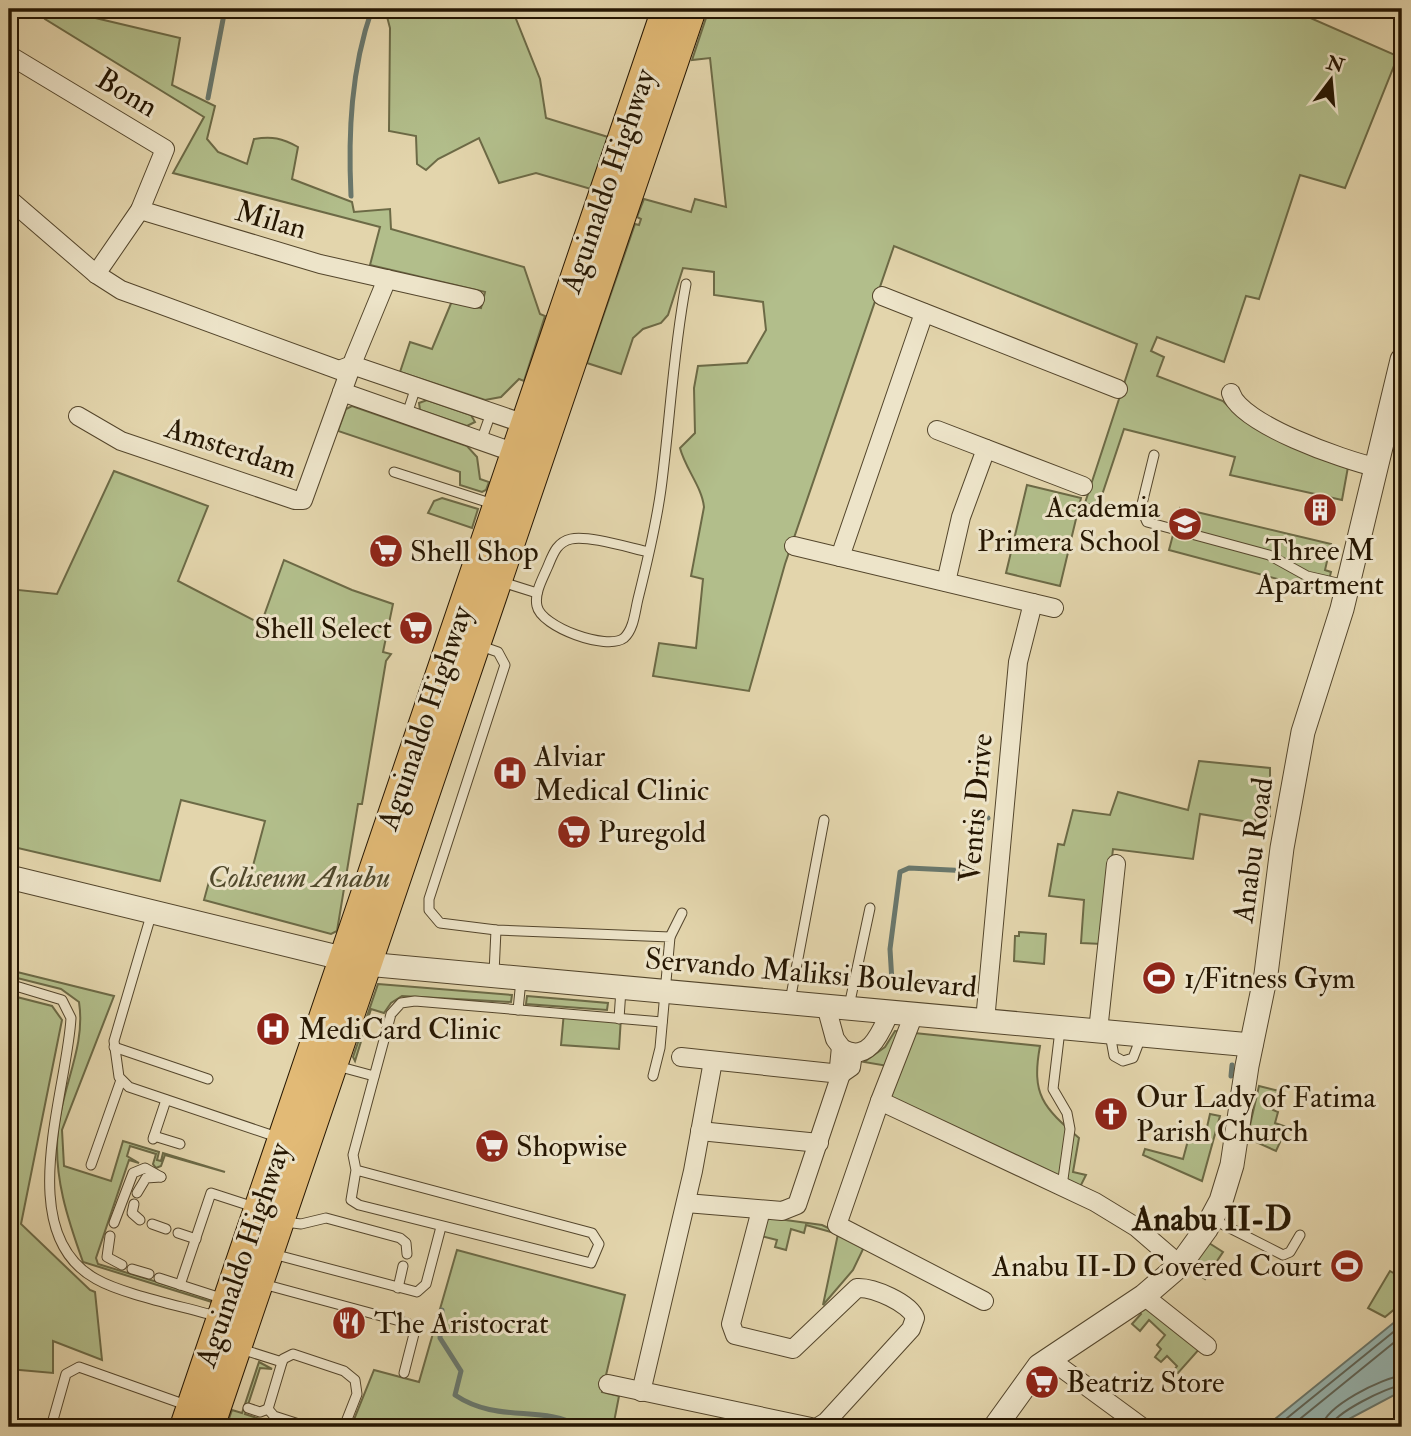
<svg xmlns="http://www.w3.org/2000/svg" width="1411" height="1436" viewBox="0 0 1411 1436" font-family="'IM FELL Double Pica',serif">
<rect width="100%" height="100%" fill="#e3d5ac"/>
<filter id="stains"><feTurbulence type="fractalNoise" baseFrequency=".00286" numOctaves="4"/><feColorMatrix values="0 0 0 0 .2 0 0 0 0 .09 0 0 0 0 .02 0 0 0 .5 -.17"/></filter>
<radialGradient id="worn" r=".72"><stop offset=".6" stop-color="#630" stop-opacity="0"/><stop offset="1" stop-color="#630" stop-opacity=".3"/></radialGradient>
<g fill="#b2be8b" stroke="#6c6a46" stroke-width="2">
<path d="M48,9H73L87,16L180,38L172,85L215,106L207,139L218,152L247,164L254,139C272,136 282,138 298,147L292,179L352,202L354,212L390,209L391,229L524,267L540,314L545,316L524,381L519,379L501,397L485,400L400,372L410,342L432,349L452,301L481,308L485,292L370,265L380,227L173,173L204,117L45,19Z"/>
<polygon points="385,9 512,9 540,79 546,118 608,137 591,189 536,173 499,183 479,138 438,159 426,170 417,164 416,136 389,131 390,28"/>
<path d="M709,9H915L931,17L936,9H1290L1397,56L1402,43V58L1398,56L1345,188L1300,175L1259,299L1246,296L1224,362L1157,337L1151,351L1164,357L1157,376L1223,401L1232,410L1348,467L1342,500L1230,475L1235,457L1124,429L1098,507L1085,503L1137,344L894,246L785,564L749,691L653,676L659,643L696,648L703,579L691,576L704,507C702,487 685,468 680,448L695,433L694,388L698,366L747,363L766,330L763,302L714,295V272L683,268L668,315L661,323L643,329L633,338L621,374L587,363L635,224L639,225L641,219L637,217L644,199L691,212L695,199L726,207L710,58L692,60Z"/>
<polygon points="427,400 471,415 475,422 467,426 420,410 419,403"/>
<polygon points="352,406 467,446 477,457 480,479 489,482 486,490 482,492 460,485 460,472 338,431 346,409"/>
<polygon points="114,471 208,506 178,581 261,624 284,560 352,590 393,604 383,652 391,654 386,661 362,804 358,804 337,931 331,934 204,900 210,878 247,888 265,821 181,800 160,881 9,846 9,589 57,594"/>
<polygon points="1027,485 1081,498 1060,586 1006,573"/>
<polygon points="442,498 478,509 472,528 428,513 434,501"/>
<polygon points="1180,508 1331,544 1325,570 1331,572 1326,592 1169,550"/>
<polygon points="1199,761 1270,768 1270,816 1256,814 1255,823 1200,814 1193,859 1113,849 1102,944 1081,943 1084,900 1049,896 1058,844 1064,845 1073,810 1110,815 1118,792 1188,810"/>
<polygon points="1019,932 1046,934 1044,964 1014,961 1015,936 1019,936"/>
<path d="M9,970L114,996L62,1130L64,1166L111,1181L123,1141L159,1152L157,1160L161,1161L163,1153L225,1172L165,1155L161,1166L156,1168L153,1164L156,1154L130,1146L127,1156L139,1163L129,1160L96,1258L98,1264L210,1298L212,1302L83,1262C68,1220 53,1176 58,1130C62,1086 86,1047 79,1002L61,989L9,976Z"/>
<polygon points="378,984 512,995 511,1002 402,996 391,1003 384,1013 371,1009 355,1061 353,1057"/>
<polygon points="9,995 52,1006 62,1020 21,1224 90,1290 95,1292 102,1360 53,1341 53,1373 9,1369"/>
<polygon points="527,996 608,1003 607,1010 526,1004"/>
<polygon points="564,1012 621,1017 619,1049 561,1045"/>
<path d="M895,1031L1040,1046C1031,1095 1043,1107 1079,1138L1073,1172L1086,1175L1078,1191L878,1096L888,1066L864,1062L885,1047Z"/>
<polygon points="1259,1086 1279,1091 1273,1110 1278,1112 1275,1123 1287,1127 1276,1151 1247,1138"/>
<polygon points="1210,1114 1220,1116 1202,1181 1143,1155 1145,1149 1183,1159 1190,1133 1205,1136"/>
<polygon points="771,1218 822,1225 865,1245 853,1270 823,1305 838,1234 806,1225 804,1233 791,1229 786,1250 775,1247 777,1240 761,1236 766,1220"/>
<polygon points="1209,1243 1223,1252 1205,1279 1190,1269"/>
<polygon points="457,1250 625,1295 602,1392 619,1396 614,1422 639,1427 351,1427 374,1370 419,1382"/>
<polygon points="1390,1271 1402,1278 1402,1303 1385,1317 1368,1308"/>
<polygon points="1148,1304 1202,1346 1178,1373 1174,1370 1177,1366 1167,1356 1161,1362 1155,1357 1161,1349 1157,1345 1165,1335 1149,1320 1140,1331 1132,1324 1141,1314 1137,1310"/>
<polygon points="259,1362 272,1369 260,1368 245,1414 284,1427 226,1427 232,1410 242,1413"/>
</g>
<polygon fill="#97b7b3" stroke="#69776c" stroke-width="2" points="1402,1316 1402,1391 1334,1427 1265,1427"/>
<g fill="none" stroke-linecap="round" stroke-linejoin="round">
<g stroke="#5e665a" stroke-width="2">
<polyline points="1276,1427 1402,1325"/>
<polyline points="1290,1427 1402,1336"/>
<path d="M1322,1427C1324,1407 1383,1377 1402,1376"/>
<path d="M1331,1427C1333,1413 1388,1387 1402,1385"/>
</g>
<g stroke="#69776c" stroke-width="5">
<polyline points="208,98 225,9"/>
<path d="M351,196C348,133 351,69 372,9"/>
<polyline points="1396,321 1402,293"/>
<polyline points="892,982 890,949 900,872 909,868 971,871 983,819 988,818"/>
<polyline points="1231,1076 1232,1065"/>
<path d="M442,1310L440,1338L461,1371L455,1395C498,1424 542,1404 580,1427"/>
</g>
<g stroke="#54462c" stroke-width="11">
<g id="service">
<polyline points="407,414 416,387"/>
<polyline points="481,441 491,413"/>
<polyline points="1154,455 1141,508 1147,522 1269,555 1307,576 1346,585"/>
<polyline points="394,472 493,504"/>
<path d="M649,552C630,548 588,535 571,539C557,542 553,554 548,566C543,578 534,593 537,606C541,627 607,651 624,638C634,629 635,611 638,599C647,563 656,526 661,489C670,421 673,352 686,284"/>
<polyline points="502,582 537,593"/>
<polyline points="478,645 498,652 505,665 429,899 429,910 440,923 496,930 670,937 660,1048 653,1076"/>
<polyline points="152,912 114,1041 119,1077 129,1087 277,1137"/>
<polyline points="670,937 682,913"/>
<polyline points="494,973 496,930"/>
<path d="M9,984L62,1000L71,1018C67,1092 12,1233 96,1279C124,1295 186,1307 219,1317"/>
<polyline points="790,1001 824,820"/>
<polyline points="849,1006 870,908"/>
<polyline points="518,1010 521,980"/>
<polyline points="619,1019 621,989"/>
<polyline points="1060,1030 1053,1089 1067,1113 1070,1129 1062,1186"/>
<polyline points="1110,1034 1114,1056 1123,1061 1133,1058 1141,1037"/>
<polyline points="114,1047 208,1079"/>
<polyline points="337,1066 374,1076"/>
<polyline points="154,1136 180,1144"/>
<polyline points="153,1139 166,1100"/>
<polyline points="91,1165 121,1080"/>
<polyline points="356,1170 592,1233 599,1244 591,1263 359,1205 351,1200 356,1170 353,1155 391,1014 401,1003 415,1001 662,1022"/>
<polyline points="137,1193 146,1178 161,1177"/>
<polyline points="134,1204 132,1213 140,1220"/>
<polyline points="1214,1220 1283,1255 1290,1252 1300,1235"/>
<polyline points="285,1222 301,1224 326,1218 400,1238 406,1243 407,1254"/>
<polyline points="114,1223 133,1173 145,1168 161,1177"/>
<polyline points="152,1224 166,1229"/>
<polyline points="178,1233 196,1239"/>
<polyline points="110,1236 107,1257 122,1265"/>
<polyline points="273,1254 417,1292 426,1284 441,1227"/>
<polyline points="132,1269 149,1274"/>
<polyline points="159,1278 224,1299"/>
<polyline points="263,1284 407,1323 414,1334 404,1373"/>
<polyline points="180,1285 211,1193 254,1207"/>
<polyline points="398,1288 403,1266"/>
<polyline points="241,1349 282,1362"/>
<polyline points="248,1408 260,1412 268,1409"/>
<polyline points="268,1409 283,1359 293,1354 344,1371 355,1380 357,1394 344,1427"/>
<polyline points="268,1409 274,1416 308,1427"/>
<polyline points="51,1427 66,1374 79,1367 186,1405"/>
</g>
</g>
<g stroke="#54462c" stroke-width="20">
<g id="minor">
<polyline points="9,55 165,149 140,210 96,274"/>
<polyline points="9,199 96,274 121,290 339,370 352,365 534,427"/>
<polyline points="140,210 320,264 475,299"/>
<polyline points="882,296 1118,389"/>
<polyline points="342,392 524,456"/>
<path d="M1231,393C1240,424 1344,460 1375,467"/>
<polyline points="78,416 121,441 295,500 303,500 354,359 387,279"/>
<polyline points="937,430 1083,486"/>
<polyline points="794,546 1054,608"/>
<polyline points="840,557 924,313"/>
<polyline points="946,582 961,517 986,449"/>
<polyline points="914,1014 880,1101 837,1225 984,1301"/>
<polyline points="985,1021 1018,662 1033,603"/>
<polyline points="1098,1031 1116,864"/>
<path d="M843,1049C870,1063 881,1031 890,1012"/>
<polyline points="681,1057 841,1074 851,1067 853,1053"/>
<polyline points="880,1101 1095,1202 1136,1227 1180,1265"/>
<polyline points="700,1131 819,1143"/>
<polyline points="686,1203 782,1211 797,1205 841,1074 839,1067 841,1047 835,1039 826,1006"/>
<path d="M761,1210L731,1324L735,1335L793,1349L857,1288C873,1287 910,1303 915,1318L911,1329L826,1422L818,1427"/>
<polyline points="1144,1296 1207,1346"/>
<polyline points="1048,1358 1142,1427"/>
<polyline points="608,1384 811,1427"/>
<polyline points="641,1392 693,1171 713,1061"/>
</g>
</g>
<g stroke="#54462c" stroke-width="25">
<g id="tertiary">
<polyline points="9,877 366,964 1251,1045"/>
<polyline points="995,1427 1039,1366 1144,1296 1180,1265 1206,1229 1221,1201 1232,1165 1247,1066 1266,974 1282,848 1303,732 1342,609 1402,360"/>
</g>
</g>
<g stroke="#251602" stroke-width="32">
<g id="trunk">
<polyline points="185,1427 667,9"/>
<polyline points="209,1427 691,9"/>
</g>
</g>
<use href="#service" stroke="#ede4c9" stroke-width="9"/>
<use href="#minor" stroke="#ede4c9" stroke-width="18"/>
<use href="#tertiary" stroke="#ede4c9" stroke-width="23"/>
<use href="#trunk" stroke="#e2ba76" stroke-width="30"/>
</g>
<defs>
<g id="building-disc" transform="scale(1.75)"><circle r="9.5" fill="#8f2418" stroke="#ede4c9"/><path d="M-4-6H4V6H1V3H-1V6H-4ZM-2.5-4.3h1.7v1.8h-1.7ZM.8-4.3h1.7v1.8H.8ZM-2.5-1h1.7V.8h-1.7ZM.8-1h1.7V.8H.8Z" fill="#fff"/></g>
<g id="school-disc" transform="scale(1.75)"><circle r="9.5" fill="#8f2418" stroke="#ede4c9"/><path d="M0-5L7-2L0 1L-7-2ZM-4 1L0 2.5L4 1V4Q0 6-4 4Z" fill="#fff"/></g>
<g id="supermarket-disc" transform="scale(1.75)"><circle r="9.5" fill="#8f2418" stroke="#ede4c9"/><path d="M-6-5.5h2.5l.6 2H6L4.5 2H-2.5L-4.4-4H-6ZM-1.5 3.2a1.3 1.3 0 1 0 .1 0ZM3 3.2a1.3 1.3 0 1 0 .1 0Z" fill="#fff"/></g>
<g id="hospital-disc" transform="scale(1.75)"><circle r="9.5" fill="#8f2418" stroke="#ede4c9"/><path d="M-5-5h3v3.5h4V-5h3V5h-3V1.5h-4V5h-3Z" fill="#fff"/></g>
<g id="stadium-disc" transform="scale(1.75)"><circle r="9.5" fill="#8f2418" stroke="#ede4c9"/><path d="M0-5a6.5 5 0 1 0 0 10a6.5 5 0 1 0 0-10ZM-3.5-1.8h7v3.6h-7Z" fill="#fff"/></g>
<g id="church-disc" transform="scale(1.75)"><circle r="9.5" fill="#8f2418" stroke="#ede4c9"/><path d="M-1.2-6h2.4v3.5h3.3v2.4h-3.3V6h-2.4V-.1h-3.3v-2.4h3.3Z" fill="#fff"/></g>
<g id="restaurant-disc" transform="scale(1.75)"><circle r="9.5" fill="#8f2418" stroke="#ede4c9"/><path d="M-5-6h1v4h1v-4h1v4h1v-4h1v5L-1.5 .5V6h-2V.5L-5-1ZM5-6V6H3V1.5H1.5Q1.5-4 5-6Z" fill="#fff"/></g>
</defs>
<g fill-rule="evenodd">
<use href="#building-disc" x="1320" y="510"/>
<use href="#school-disc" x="1185" y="524"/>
<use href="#supermarket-disc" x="386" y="551"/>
<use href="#supermarket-disc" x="416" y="628"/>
<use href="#hospital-disc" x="510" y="773"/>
<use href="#supermarket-disc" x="574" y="832"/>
<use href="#stadium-disc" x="1159" y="978"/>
<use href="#hospital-disc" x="273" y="1029"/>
<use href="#church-disc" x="1111" y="1114"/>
<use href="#supermarket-disc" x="492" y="1146"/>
<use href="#stadium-disc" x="1347" y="1266"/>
<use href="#restaurant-disc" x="349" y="1323"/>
<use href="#supermarket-disc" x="1042" y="1382"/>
</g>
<g text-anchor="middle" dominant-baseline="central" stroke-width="6" stroke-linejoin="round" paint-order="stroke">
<g font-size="30" fill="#251602" stroke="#ede4c9">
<text transform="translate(127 93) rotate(31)">Bonn</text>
<text transform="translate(608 181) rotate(-71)">Aguinaldo Highway</text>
<text transform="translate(271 220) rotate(16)">Milan</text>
<text transform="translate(231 448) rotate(18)">Amsterdam</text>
<text transform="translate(425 718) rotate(-71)">Aguinaldo Highway</text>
<text transform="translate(976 808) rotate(-85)">Ventis Drive</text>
<text transform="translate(1253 850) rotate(-82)">Anabu Road</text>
<text transform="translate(811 973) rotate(5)">Servando Maliksi Boulevard</text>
<text transform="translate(243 1255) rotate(-71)">Aguinaldo Highway</text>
</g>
<g font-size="30" fill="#251602" stroke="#ede4c9" text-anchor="start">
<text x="1160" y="507" text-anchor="end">Academia<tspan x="1160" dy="34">Primera School</tspan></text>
<text x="1320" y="550" text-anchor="middle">Three M<tspan x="1320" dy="34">Apartment</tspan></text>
<text x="410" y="551">Shell Shop</text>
<text x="392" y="628" text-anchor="end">Shell Select</text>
<text x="534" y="756">Alviar<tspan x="534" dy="34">Medical Clinic</tspan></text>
<text x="598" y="832">Puregold</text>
<text x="1184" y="978">1/Fitness Gym</text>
<text x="298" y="1029">MediCard Clinic</text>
<text x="1136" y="1097">Our Lady of Fatima<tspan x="1136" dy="34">Parish Church</tspan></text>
<text x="516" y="1146">Shopwise</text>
<text x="1322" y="1266" text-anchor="end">Anabu II-D Covered Court</text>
<text x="374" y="1323">The Aristocrat</text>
<text x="1066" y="1382">Beatriz Store</text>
</g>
<g font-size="30" font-style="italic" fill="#4f482b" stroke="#ede4c9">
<text x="299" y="877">Coliseum Anabu</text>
</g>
<g font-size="33" font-weight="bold" fill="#251602" stroke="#ede4c9">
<text x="1212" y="1219">Anabu II-D</text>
</g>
</g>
<rect width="1411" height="1436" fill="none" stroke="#e3d5ac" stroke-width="35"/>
<rect x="10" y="10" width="1390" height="1415" fill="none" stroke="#251602" stroke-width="3.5"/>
<rect x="18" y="18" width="1376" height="1401" fill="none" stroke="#251602" stroke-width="2"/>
<g transform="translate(1331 80) rotate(16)" stroke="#ede4c9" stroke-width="5" paint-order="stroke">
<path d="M0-5L12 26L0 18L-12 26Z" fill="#251602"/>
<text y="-10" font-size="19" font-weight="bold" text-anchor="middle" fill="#251602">N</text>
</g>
<rect width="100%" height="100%" filter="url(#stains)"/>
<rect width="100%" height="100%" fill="url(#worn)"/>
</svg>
